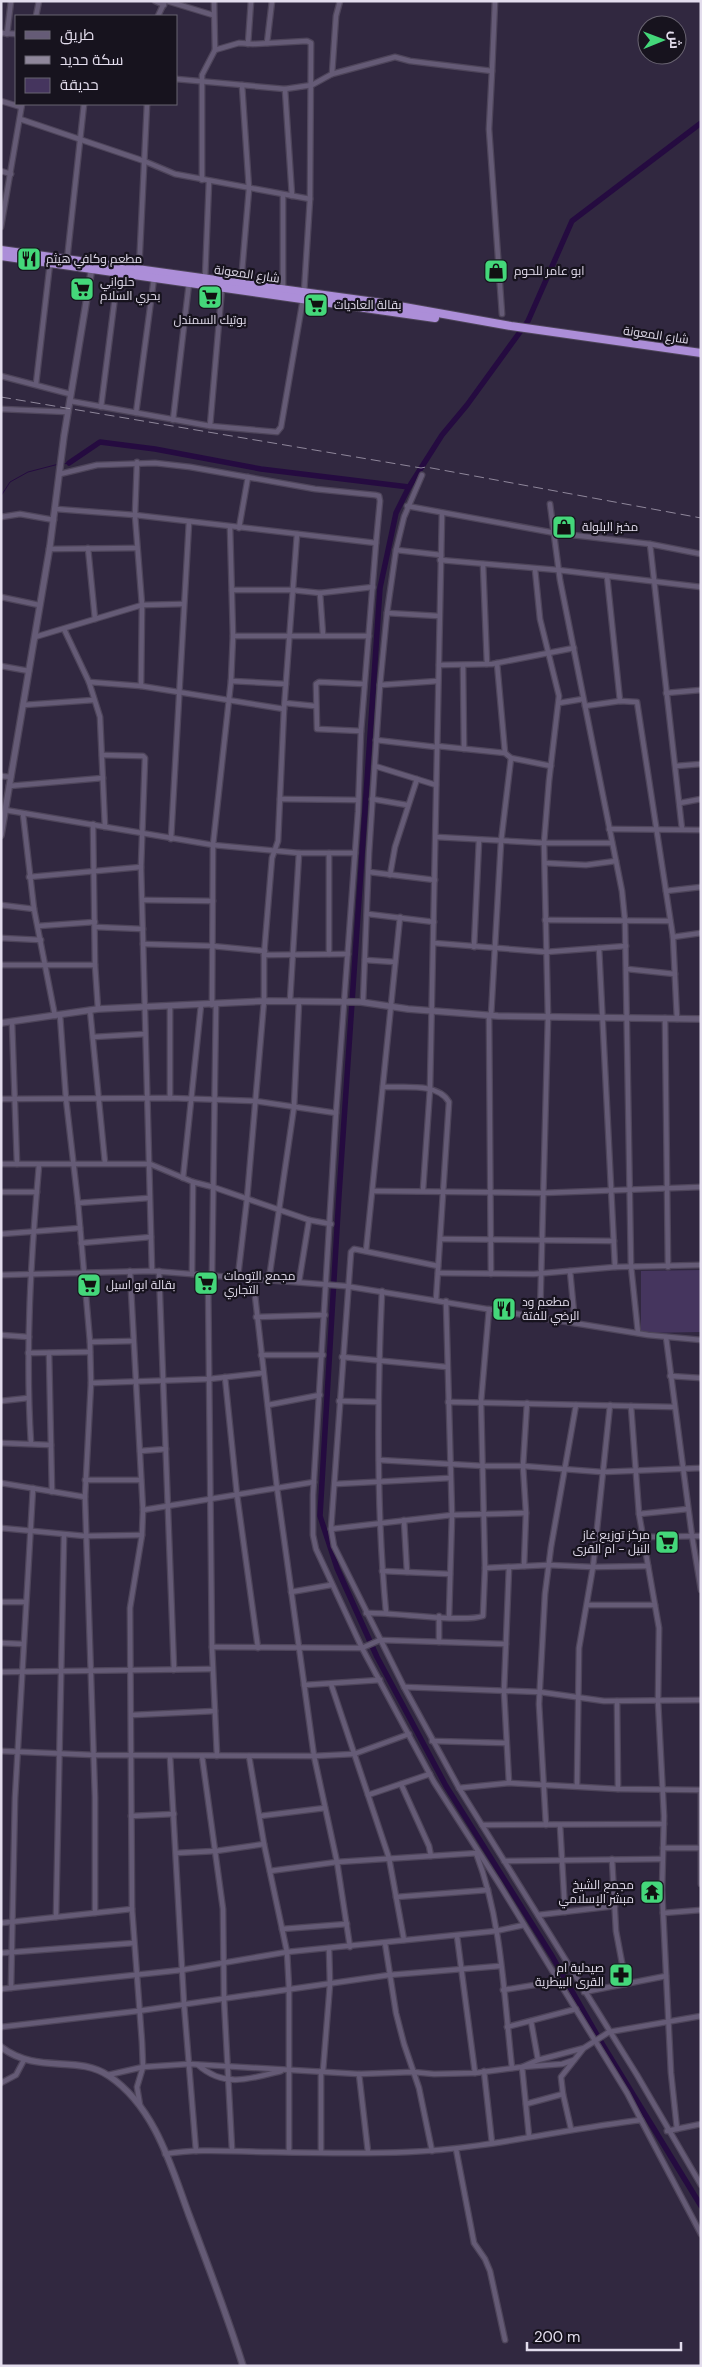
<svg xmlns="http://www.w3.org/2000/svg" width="702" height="2367" viewBox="0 0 702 2367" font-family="'DM Sans',Cairo,sans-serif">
<rect width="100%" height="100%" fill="#312840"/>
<polygon fill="#45355e" points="701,1270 701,1332 641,1333 641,1271"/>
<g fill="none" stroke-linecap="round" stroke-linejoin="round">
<g stroke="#250b40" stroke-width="1">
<polyline points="63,464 69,463"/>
<polyline points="1,496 10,482 28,472 59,464"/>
</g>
<g stroke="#250b40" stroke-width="5.5">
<polyline points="701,123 572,221 528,321 467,405 442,435 409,487 396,513 380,588 339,1195 320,1516 337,1568 377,1657 446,1786 552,1956 601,2042 701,2206"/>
<polyline points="69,463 100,442 155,449 261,469 409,487"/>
</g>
<g stroke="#4e455a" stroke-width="7">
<g id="minor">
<polyline points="155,1 164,5"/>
<polyline points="167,1 213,15"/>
<polyline points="36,16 39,1"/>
<polyline points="158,16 165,1"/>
<polyline points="1,33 16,34"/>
<polyline points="7,34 11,1"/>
<polyline points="267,43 272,1"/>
<polyline points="248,44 251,1"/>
<polyline points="215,50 239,43 253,44 307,41 311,43 310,199 304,293"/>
<polyline points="492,71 495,1"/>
<polyline points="332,74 395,57 410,61 492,71 489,129 502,314"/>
<polyline points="176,79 285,89 312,85 332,74 336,16 340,1"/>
<polyline points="285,89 292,196"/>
<polyline points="1,101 21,107"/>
<polyline points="20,119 144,161 175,174 310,199"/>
<polyline points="1,171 11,174"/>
<polyline points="202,180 202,75 215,50 214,1"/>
<polyline points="1,227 22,104"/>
<polyline points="67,260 84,104"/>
<polyline points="139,270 147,104"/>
<polyline points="205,279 209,181"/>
<polyline points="241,283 249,189 242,85"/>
<polyline points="283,290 283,195"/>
<polyline points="1,376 70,394"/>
<polyline points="36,384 50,263"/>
<polyline points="70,401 210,426 277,432 281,427 303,299"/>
<polyline points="101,407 118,273"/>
<polyline points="1,409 68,412"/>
<polyline points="136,413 154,278"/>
<polyline points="173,420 189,283"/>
<polyline points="210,426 222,287"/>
<polyline points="137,462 135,515 142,605 141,686"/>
<polyline points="60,474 97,465 155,463 190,467 315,489 375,495 379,496 380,501 376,543"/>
<polyline points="550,504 560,580 622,891 625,921 631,1266 638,1333"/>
<polyline points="407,506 555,533 650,544 701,554"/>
<polyline points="56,509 135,515 376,543 361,731 358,812 336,1113 313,1495 313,1535 316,1549 362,1648 434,1782 498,1882 627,2093 641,2120"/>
<polyline points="1,517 20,514 54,520"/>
<polyline points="239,528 248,477"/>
<polyline points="650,544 682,829"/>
<polyline points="88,548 95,619"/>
<polyline points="49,549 137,548"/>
<polyline points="396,550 441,555"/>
<polyline points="440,560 558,570 701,587"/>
<polyline points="483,564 487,664"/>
<polyline points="535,569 540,619 559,696 549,781 544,843 548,1017 540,1317"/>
<polyline points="607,576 620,701"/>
<polyline points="232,590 292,590 320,593 373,587"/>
<polyline points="320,593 323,635"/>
<polyline points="1,597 39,605"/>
<polyline points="387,613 439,616"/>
<polyline points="64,629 89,682 100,717 105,827"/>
<polyline points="233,636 369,636"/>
<polyline points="35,637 142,605 183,604"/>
<polyline points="497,663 505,753"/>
<polyline points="439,665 492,664 574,648"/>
<polyline points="463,665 464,749"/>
<polyline points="1,666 29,671"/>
<polyline points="231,681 286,684"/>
<polyline points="89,682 141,686 284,709"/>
<polyline points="380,685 438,681"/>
<polyline points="666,693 701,690"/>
<polyline points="285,703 315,706"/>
<polyline points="559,703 583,699"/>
<polyline points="23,705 94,700"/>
<polyline points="585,706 620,701 637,702 673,937 677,1019"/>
<polyline points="361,731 317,729 316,684 319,682 364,684"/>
<polyline points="376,740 436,747"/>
<polyline points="437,746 505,753 511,758 551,766"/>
<polyline points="102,755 143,756 145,758 141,867 152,1271"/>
<polyline points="375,766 436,785"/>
<polyline points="676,766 701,764"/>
<polyline points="1,776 11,777"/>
<polyline points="9,786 103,778"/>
<polyline points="280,799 358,800"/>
<polyline points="372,799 407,805"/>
<polyline points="680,803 701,799"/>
<polyline points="5,810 213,845 299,853 355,853"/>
<polyline points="23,814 34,909 55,1016"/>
<polyline points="93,824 95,965 98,1009"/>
<polyline points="609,829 701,830"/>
<polyline points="436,837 544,843 612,843"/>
<polyline points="171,839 189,522"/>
<polyline points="545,863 586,865 616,861"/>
<polyline points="369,872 435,880"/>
<polyline points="390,875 395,847 417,779"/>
<polyline points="29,877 141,867"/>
<polyline points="666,891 701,887"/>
<polyline points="143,900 213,901"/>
<polyline points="1,905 34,909"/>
<polyline points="368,914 434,922"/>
<polyline points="545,920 670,921"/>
<polyline points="38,926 95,922"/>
<polyline points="95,927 143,929"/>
<polyline points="673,937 701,933"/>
<polyline points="1,938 41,940"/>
<polyline points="434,943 546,952 626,946"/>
<polyline points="143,944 212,946 265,951"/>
<polyline points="474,947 479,840"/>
<polyline points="599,948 615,1267"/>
<polyline points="329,954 329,853"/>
<polyline points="264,955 348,954"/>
<polyline points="365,960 395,962"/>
<polyline points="1,965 95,965"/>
<polyline points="627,969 675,974"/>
<polyline points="290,1001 299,853"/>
<polyline points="363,1002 369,853 380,685 387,613 396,550 404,517 422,475"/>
<polyline points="212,1005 213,845 231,681 233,636 230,527"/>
<polyline points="90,1010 105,1163"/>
<polyline points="60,1015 66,1099 78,1203 90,1342 91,1383 85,1497 95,1797 95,1913"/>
<polyline points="489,1015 491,1274"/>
<polyline points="491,1016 501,842 511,758"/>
<polyline points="665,1018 668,1267"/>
<polyline points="12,1022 17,1164"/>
<polyline points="93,1037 145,1034"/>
<path d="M383,1087C402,1088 438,1082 449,1102L436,1300"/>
<polyline points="170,1098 170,1007"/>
<polyline points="1,1099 170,1098 255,1101 336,1113"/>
<polyline points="1,1164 150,1164 193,1182 213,1187 309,1220 331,1224"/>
<polyline points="183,1178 201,1005"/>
<polyline points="423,1190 430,1089 442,513"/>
<polyline points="373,1191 542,1193 701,1187"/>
<polyline points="1,1192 37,1192"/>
<polyline points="78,1203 149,1198"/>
<polyline points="1,1234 80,1228"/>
<polyline points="441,1239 614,1241"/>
<polyline points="81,1243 151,1237"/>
<polyline points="366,1251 400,917"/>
<polyline points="438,1266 354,1249 351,1252 331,1529 334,1546 404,1687 459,1788 637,2075 701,2185"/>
<polyline points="130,1271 143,1510 142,1535 130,1608 132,1909 142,2042 143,2067 137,2087 140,2105"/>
<polyline points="159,1271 174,1670"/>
<polyline points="570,1271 575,1323"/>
<polyline points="438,1273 534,1274 615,1267 701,1265"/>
<polyline points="192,1274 193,1182"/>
<polyline points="1,1275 152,1271 345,1286 648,1335 701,1340"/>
<polyline points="208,1275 212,1647 217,1756"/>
<polyline points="212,1275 216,1005"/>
<polyline points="238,1276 247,1199 264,1001 264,955 272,858 278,841 284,709 297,534"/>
<polyline points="253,1278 277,1488 314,1756 337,1862 350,1947"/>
<polyline points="269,1279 294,1107 299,1001"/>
<polyline points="299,1282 309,1220"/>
<path d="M382,1291C377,1398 376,1505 386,1612"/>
<polyline points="446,1301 452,1515 449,1617"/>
<polyline points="256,1317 325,1315"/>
<polyline points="1,1335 29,1337"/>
<polyline points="666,1337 692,1536 701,1590"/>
<polyline points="90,1342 133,1341"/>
<polyline points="28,1353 90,1352"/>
<polyline points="49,1353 52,1492"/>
<polyline points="261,1355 323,1355"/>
<polyline points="342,1357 447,1367"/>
<polyline points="670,1376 701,1378"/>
<polyline points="225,1377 237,1495 258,1648"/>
<polyline points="91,1383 209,1379 263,1373"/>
<polyline points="1,1401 28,1398"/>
<polyline points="339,1401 378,1402"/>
<polyline points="448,1402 674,1407"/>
<polyline points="268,1405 320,1395"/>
<polyline points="631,1406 639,1514 659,1628 658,1701 664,1816 662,1890 671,2073 677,2129"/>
<polyline points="1,1443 51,1445"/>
<path d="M31,1443C25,1350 31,1257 39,1165"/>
<polyline points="140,1451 166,1449"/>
<polyline points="379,1460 484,1466 523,1466 602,1472 701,1468"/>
<polyline points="85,1480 141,1480"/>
<polyline points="1,1483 85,1497"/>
<polyline points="335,1484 450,1478"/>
<polyline points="143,1510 314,1482"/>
<polyline points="639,1514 688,1509"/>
<polyline points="404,1520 407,1572"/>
<polyline points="1,1528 85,1536 142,1535"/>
<polyline points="331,1529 452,1515 526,1513"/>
<polyline points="642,1537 701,1536"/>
<polyline points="524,1566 526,1513 523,1466 527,1403"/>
<polyline points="509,1567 504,1691 509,1783"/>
<polyline points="485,1568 548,1565 593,1567 648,1566"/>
<polyline points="382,1571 450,1574"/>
<polyline points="291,1592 331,1585"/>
<polyline points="1,1602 25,1602"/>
<polyline points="588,1605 655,1605"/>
<path d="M366,1613C393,1612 463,1623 483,1616L485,1568L481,1402L489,1309"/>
<polyline points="439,1642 439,1616"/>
<polyline points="1,1643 23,1644"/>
<polyline points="212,1647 362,1648 380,1640 506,1644"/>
<polyline points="1,1672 212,1669"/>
<polyline points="331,1684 389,1858 404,1940"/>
<polyline points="304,1685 380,1680"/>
<polyline points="404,1687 540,1692 604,1701 701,1700"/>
<polyline points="617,1701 618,1789"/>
<polyline points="132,1715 215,1711"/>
<polyline points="432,1741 506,1743"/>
<polyline points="1,1751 94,1755 314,1756 354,1754 409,1734"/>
<polyline points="170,1756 184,2004 196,2151"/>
<polyline points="202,1756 223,1909 224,1999 232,2149"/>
<polyline points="249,1756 264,1844 287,1952 289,1988 289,2152"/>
<polyline points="401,1784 429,1846 431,1856"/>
<polyline points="577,1785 579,1648 593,1567 610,1405"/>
<polyline points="459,1788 509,1783 618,1789 701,1790"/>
<polyline points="701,1791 701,1884"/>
<polyline points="368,1795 430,1774"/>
<polyline points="131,1816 174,1814"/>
<polyline points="260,1816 325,1808"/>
<polyline points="482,1825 664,1824"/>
<polyline points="546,1825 539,1704 545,1594 551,1547 576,1405"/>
<polyline points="560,1825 565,1912"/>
<polyline points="663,1848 701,1848"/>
<polyline points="176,1853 216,1851 264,1844"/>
<path d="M476,1853C502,1920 504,1997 512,2068"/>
<polyline points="612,1859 616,1931 626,1984"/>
<polyline points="504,1861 661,1859"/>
<polyline points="270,1871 337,1862 478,1853"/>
<polyline points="396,1897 488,1890"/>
<polyline points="663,1913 701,1910"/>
<polyline points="538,1915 615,1906"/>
<polyline points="56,1917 64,1535"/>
<polyline points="1,1923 132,1909"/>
<polyline points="282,1929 347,1924"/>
<polyline points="457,1936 475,2073"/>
<polyline points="385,1943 396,2013 404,2044 419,2088 432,2151"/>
<polyline points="1,1953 134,1943"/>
<polyline points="11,1988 15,1798 33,1488"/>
<polyline points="1,1989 182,1970 287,1952 496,1931 524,1925"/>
<polyline points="503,1990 559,1981"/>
<polyline points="584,1992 666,1976"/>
<polyline points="531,2021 538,2060"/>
<polyline points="1,2027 138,2011 389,1975 500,1966"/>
<polyline points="507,2027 576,2009"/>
<path d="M198,2065C224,2088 250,2079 281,2071"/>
<polyline points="321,2071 321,2152"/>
<polyline points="323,2071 330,1984 329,1948"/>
<polyline points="484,2071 492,2143"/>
<polyline points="359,2074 368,2152"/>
<polyline points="108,2075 143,2067 189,2064 359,2074 413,2072 434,2074 475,2073 522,2067 538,2060 584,2048 609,2032 701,2016"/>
<polyline points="1,2083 16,2075 24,2060"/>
<polyline points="526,2104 563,2094"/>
<polyline points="571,2129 563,2094 561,2077 583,2049"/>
<polyline points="667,2131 701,2124"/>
<polyline points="529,2136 522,2067 562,2064 574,2060"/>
<polyline points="456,2149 474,2243 485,2259 490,2271 505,2340"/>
<path d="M165,2154C201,2148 236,2152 271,2152C316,2153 363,2154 408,2152C486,2149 563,2129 641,2120L701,2234"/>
</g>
</g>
<g stroke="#4e455a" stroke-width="8">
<g id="tertiary">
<polyline points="1,835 50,546 64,436 92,267"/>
<polyline points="1,1023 98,1009 264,1001 361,1002 408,1009 498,1016 701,1019"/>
<path d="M1,2047C38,2075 77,2054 109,2076C155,2107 171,2166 189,2215C208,2265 227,2315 243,2366"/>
</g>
</g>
<g stroke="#4e455a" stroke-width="10">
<g id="trunk">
<polyline points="1,250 382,303 511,326 701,353"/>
<polyline points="1,256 435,318"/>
</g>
</g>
<use href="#minor" stroke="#655b76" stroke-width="4.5"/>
<use href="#tertiary" stroke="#655b76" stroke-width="5.5"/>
<use href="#trunk" stroke="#ac8ed8" stroke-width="8"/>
<polyline stroke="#8f879b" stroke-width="1" stroke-dasharray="10 5" stroke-linecap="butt" points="1,397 421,468 426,467 701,518"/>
</g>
<defs>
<g id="restaurant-square" transform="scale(1.25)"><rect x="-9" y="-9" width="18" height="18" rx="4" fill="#44d77a" stroke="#17131e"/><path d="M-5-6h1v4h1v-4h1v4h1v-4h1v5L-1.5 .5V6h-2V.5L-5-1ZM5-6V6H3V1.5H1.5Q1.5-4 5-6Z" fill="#111"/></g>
<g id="shop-square" transform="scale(1.25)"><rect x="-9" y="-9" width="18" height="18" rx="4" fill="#44d77a" stroke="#17131e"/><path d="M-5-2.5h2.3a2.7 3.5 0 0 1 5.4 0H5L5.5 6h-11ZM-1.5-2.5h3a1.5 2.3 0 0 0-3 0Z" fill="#111"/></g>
<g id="supermarket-square" transform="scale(1.25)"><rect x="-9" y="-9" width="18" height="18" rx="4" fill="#44d77a" stroke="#17131e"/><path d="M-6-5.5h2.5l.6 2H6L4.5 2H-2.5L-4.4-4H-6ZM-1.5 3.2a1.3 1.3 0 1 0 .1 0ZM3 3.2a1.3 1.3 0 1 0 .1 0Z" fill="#111"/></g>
<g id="temple-square" transform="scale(1.25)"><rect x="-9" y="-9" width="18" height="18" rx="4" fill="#44d77a" stroke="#17131e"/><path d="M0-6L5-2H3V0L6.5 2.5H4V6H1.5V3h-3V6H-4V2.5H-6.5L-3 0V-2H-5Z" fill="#111"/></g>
<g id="pharmacy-square" transform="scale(1.25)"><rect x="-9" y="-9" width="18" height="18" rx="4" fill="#44d77a" stroke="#17131e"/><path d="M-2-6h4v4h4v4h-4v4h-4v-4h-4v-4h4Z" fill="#111"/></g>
</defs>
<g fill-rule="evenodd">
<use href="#restaurant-square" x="29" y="259"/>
<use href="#shop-square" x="496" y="271"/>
<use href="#supermarket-square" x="82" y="289"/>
<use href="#supermarket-square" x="210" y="297"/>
<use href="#supermarket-square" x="316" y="305"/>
<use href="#shop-square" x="564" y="527"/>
<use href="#supermarket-square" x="206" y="1283"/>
<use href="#supermarket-square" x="89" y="1285"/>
<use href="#restaurant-square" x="504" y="1309"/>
<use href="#supermarket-square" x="667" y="1542"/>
<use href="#temple-square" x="652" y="1892"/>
<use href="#pharmacy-square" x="621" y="1975"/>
</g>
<g text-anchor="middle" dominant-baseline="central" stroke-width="4.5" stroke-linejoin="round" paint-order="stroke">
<g font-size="12" fill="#e3dded" stroke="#17131e" text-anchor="start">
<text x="46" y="259">مطعم وكافي هيثم</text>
<text x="514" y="271">ابو عامر للحوم</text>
<text x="100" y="282">حلواني<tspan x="100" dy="14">بحري السلام</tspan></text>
<text x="334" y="305">بقالة العاديات</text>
<text x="210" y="320" text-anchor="middle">بوتيك السمندل</text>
<text x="582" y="527">مخبز البلولة</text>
<text x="224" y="1276">مجمع التومات<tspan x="224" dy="14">التجاري</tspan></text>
<text x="106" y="1285">بقالة ابو اسيل</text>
<text x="522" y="1302">مطعم ود<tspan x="522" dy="14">الرضي للفتة</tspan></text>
<text x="650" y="1535" text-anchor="end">مركز توزيع غاز<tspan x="650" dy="14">النيل - ام القرى</tspan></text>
<text x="634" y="1885" text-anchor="end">مجمع الشيخ<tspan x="634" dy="14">مبشر الإسلامي</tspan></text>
<text x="604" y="1968" text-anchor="end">صيدلية ام<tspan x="604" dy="14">القرى البيطرية</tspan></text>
</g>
<g font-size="12" fill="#e3dded" stroke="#17131e">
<text transform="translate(247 274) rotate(8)">شارع المعونة</text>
<text transform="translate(656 335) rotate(8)">شارع المعونة</text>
</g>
</g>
<rect width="702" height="2367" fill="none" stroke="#e3dded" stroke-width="5"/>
<rect x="15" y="15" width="162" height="90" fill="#17131e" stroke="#696471"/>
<rect x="25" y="31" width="25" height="8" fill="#655b76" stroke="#696471"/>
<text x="60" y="40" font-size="15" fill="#e3dded">طريق</text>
<rect x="25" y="56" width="25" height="8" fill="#8f879b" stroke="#696471"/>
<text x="60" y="65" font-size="15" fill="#e3dded">سكة حديد</text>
<rect x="25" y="78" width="25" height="15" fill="#45355e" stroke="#696471"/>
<text x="60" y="90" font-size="15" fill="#e3dded">حديقة</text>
<g transform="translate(662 40) rotate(89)"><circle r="24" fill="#17131e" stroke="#696471"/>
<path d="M0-4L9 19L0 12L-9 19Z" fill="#44d77a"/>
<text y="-8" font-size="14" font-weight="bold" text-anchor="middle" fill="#e3dded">ش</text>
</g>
<path d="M527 2342v8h154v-8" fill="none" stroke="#e3dded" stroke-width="2.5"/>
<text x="534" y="2342" font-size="15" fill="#e3dded" stroke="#17131e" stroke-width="4" paint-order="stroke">200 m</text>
</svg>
